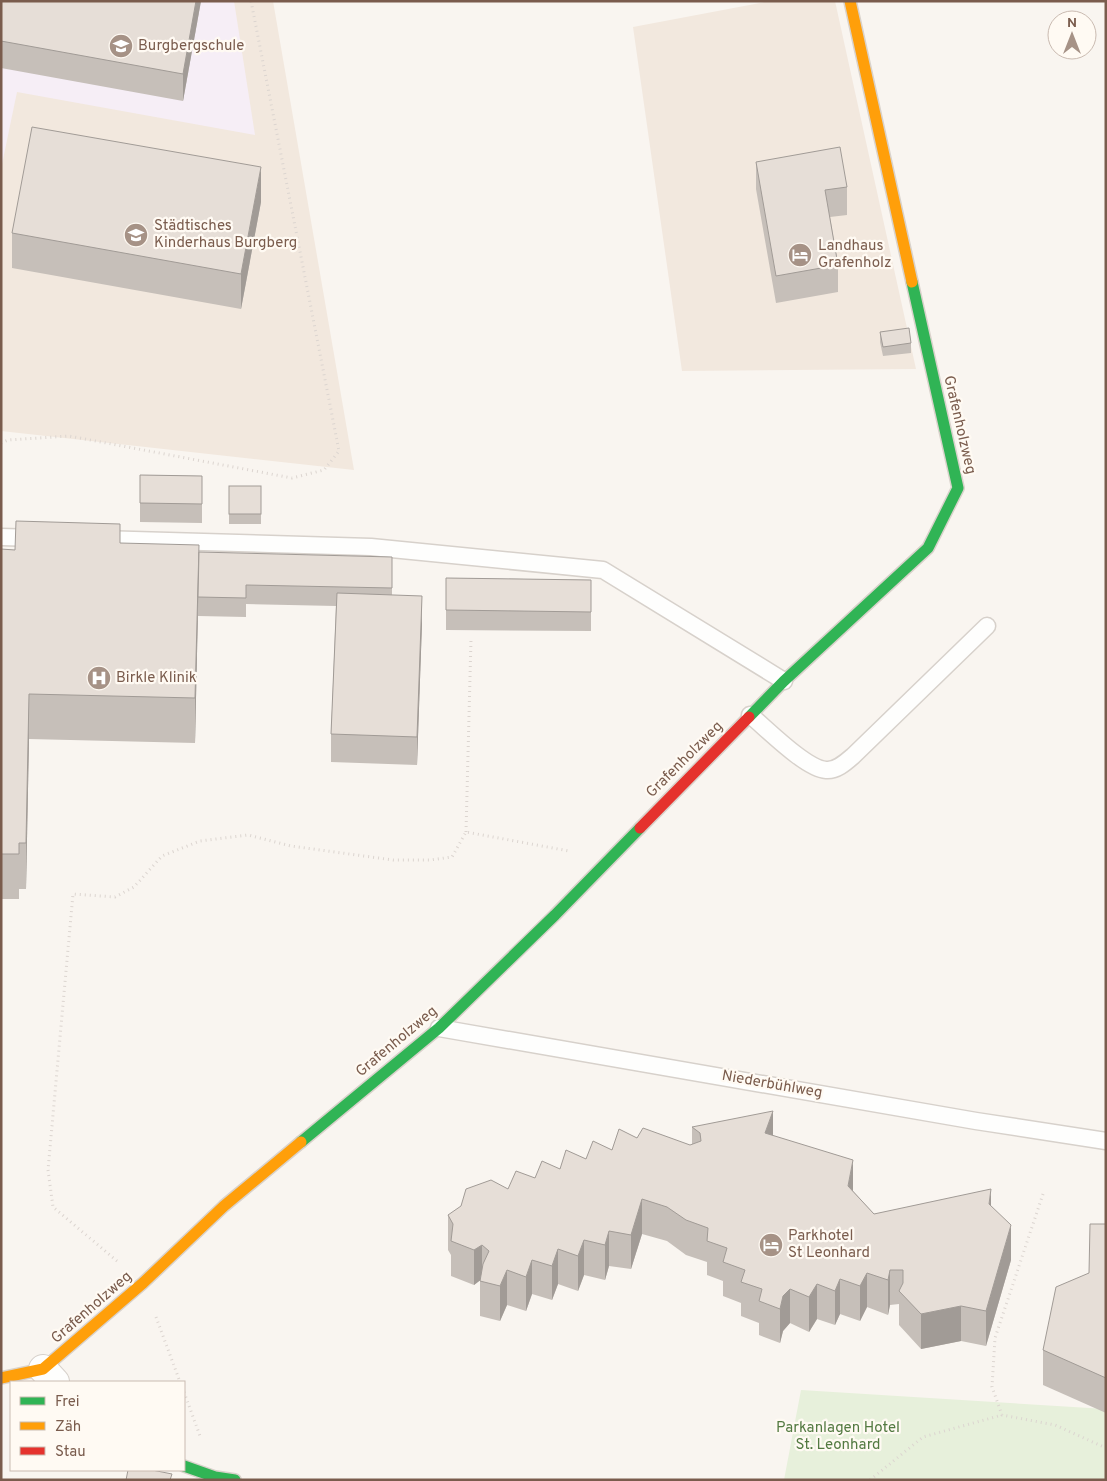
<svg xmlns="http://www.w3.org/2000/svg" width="1107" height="1481" viewBox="0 0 1107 1481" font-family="Overpass,sans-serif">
<rect width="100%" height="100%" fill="#f9f5f0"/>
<g fill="#f2e8de">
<polygon points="1,1 273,1 354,470 1,431"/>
<polygon points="770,1 835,1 916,369 682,371 633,27"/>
</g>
<polygon fill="#f6eef6" points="1,1 234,1 255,135 17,92 1,169"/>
<polygon fill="#e7f0db" points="801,1390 1106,1409 1106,1480 784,1480"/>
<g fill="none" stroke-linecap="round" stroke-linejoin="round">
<g stroke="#d7d1cb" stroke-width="19">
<g id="lane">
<polyline points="1,537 37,538"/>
<polyline points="99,539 371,547 603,570 784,681"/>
<path d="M750,715C766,728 806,769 826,770C836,771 845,763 853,756L987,626"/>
<polyline points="439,1028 976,1121 1106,1141"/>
</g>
</g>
<g stroke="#d7d1cb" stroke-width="30">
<polyline id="street" points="43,1369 55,1382"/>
</g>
<g stroke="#d9d2cb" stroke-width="14">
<g id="fast">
<polyline points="749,717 784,681 928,548 958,488 912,282"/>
<polyline points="301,1142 439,1028 555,915 640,828"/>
<polyline points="184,1466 215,1477 235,1480"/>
</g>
</g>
<g stroke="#d9d2cb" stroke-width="14">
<g id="slow">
<polyline points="850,1 912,282"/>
<polyline points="1,1378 43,1369 143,1283 224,1206 301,1142"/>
</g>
</g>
<g stroke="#d9d2cb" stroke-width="14">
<polyline id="jam" points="640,828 749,717"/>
</g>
<g stroke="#dcd5d0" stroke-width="3" stroke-dasharray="1 4" stroke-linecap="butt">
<polyline points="1,443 8,440 69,436 292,478 324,470 339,451 251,1"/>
<polyline points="466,832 471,639"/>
<polyline points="1043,1194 995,1338 992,1387 1002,1415 1055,1425 1106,1448"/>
<polyline points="117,1261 53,1207 48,1170 73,894 115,897 134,887 162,856 200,841 248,835 291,846 393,860 430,860 452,857 466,832 569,851"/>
<polyline points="156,1317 180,1382"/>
<polyline points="184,1392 200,1436"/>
<polyline points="870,1480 923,1437 1002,1415"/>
</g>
<use href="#lane" stroke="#fefefd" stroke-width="16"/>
<use href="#street" stroke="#fefefd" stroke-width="28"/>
<use href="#fast" stroke="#30b455" stroke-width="11"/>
<use href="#slow" stroke="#ff9f0a" stroke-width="11"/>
<use href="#jam" stroke="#e5322d" stroke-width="11"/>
</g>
<g fill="#c6bfb9">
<polygon points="1,1 201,1 183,101 1,68"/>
<polygon points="756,162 847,187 847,215 830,217 838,265 838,292 776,303 756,189"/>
<polygon points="261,202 241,309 12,268 12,233"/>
<polygon points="880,332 911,343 911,353 883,356 880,342"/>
<polygon points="140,475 202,476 202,523 140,522"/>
<rect x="229" y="486" width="32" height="38"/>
<polygon points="120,543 199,575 392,576 392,595 422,623 417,765 331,762 331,734 336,606 246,604 246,617 198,616 198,609 195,743 29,739 26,889 19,889 19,899 1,899 1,549 15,550"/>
<polygon points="446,578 591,580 591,631 446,630"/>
<polygon points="692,1127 773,1135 853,1191 874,1214 991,1206 1011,1260 986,1346 961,1341 921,1349 899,1325 899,1304 890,1305 888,1315 867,1307 860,1321 840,1314 835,1325 817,1319 809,1332 790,1323 783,1331 780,1343 759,1335 759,1323 741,1316 741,1303 723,1296 723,1281 707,1275 707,1262 686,1255 667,1241 642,1234 631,1269 609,1266 605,1280 584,1275 578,1291 558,1284 552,1300 532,1294 526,1311 507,1305 500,1321 480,1316 480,1280 474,1285 451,1276 451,1255 448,1250 448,1215 535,1178 612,1150 692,1145"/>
<polygon points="1106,1224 1106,1413 1043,1385 1043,1350 1089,1273"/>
</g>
<g fill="#a19b96">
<polygon points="196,1 201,1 183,101 183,74"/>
<polygon points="261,167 261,202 241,309 241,274"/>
<polygon points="199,545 198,609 195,743 195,698"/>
<polygon points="422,596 422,623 417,765 417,737"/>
<polygon points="29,694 29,739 26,889 26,843"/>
<polygon points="773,1111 773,1145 765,1133"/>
<polygon points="853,1160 853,1194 848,1186"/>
<polygon points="991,1189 991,1224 989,1204"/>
<polygon points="642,1199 642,1234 631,1269 631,1235"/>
<polygon points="1011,1225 1011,1260 986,1346 986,1311"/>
<polygon points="609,1231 609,1266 605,1280 605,1245"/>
<polygon points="584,1240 584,1275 578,1291 578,1256"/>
<polygon points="482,1245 482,1279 474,1285 474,1250"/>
<polygon points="558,1249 558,1284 552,1300 552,1266"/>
<polygon points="532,1260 532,1294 526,1311 526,1277"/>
<polygon points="507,1270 507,1305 500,1321 500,1286"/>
<polygon points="890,1270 890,1305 888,1315 888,1280"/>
<polygon points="867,1273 867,1307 860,1321 860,1286"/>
<polygon points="840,1279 840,1314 835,1325 835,1291"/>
<polygon points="817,1284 817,1319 809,1332 809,1297"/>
<polygon points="790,1289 790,1323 783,1331 780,1343 780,1309 783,1296"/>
<polygon points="961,1306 961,1341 921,1349 921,1314"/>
</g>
<g fill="#e6ded7" stroke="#a19b96">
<polygon points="1,1 196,1 183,74 1,41"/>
<polygon points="32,127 261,167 241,274 12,233"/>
<polygon points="840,147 847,187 825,190 838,265 776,276 756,162"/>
<polygon points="909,328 911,343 883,347 880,332"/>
<polygon points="140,475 202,476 202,504 140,503"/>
<rect x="229" y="486" width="32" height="28"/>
<polygon points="16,521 120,524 120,543 199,545 195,698 29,694 26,843 19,843 19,854 1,854 1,549 15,550"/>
<polygon points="199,552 392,557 392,588 246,585 246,598 198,597"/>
<polygon points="446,578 591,580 591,612 446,610"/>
<polygon points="337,593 422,596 417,737 331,734"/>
<polygon points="773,1111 765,1133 853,1160 848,1186 874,1214 991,1189 989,1204 1011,1225 986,1311 961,1306 921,1314 899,1291 903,1283 903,1270 890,1270 888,1280 867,1273 860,1286 840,1279 835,1291 817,1284 809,1297 790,1289 783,1296 780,1309 759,1301 762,1289 741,1282 745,1270 723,1262 727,1248 707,1241 708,1228 686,1220 667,1207 642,1199 631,1235 609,1231 605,1245 584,1240 578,1256 558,1249 552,1266 532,1260 526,1277 507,1270 500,1286 480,1281 483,1264 489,1251 482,1245 474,1250 451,1241 453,1224 448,1215 461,1206 466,1189 491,1180 508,1189 516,1171 535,1178 542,1161 560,1169 566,1150 586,1159 593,1141 612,1150 619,1129 637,1138 643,1128 690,1145 701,1141 700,1133 692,1127"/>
<polygon points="1090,1224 1106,1224 1106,1378 1043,1350 1056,1287 1089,1273"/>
<polygon points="128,1470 152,1470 172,1474 170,1480 126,1480"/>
</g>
<defs>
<g id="school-disc" transform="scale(1.25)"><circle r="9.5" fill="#a69286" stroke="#fffaf3"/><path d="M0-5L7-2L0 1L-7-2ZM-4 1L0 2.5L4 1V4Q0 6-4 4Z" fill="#fff"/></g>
<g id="hotel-disc" transform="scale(1.25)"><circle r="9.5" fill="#a69286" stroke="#fffaf3"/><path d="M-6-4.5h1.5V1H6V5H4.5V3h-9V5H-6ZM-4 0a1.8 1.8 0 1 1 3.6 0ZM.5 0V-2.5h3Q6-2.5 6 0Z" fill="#fff"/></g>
<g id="hospital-disc" transform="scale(1.25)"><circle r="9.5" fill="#a69286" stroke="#fffaf3"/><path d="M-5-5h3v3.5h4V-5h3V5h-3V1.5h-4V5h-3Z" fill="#fff"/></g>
</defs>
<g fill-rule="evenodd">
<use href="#school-disc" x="121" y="46"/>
<use href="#school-disc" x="136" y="235"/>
<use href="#hotel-disc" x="800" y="255"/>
<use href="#hospital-disc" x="99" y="678"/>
<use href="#hotel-disc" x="771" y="1245"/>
</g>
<g text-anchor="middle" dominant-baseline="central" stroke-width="4.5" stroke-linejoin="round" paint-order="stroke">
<g font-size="15" fill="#7a5c4d" stroke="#fffaf3" text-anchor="start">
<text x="138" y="46">Burgbergschule</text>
<text x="154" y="226">Städtisches<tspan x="154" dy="17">Kinderhaus Burgberg</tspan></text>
<text x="818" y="246">Landhaus<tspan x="818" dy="17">Grafenholz</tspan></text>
<text x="116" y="678">Birkle Klinik</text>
<text x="788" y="1236">Parkhotel<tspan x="788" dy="17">St Leonhard</tspan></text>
</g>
<g font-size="15" fill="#7a5c4d" stroke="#fffaf3">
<text transform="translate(959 425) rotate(77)">Grafenholzweg</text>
<text transform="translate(685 760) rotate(-45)">Grafenholzweg</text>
<text transform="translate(397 1042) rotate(-40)">Grafenholzweg</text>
<text transform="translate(772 1085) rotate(10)">Niederbühlweg</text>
<text transform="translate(92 1308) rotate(-41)">Grafenholzweg</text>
</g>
<g font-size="15" fill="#537a41" stroke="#fffaf3">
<text x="838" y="1428">Parkanlagen Hotel<tspan x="838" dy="17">St. Leonhard</tspan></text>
</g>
</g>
<rect width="1107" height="1481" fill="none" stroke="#7a5c4d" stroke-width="5"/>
<rect x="10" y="1381" width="175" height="90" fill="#fffaf3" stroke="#cabbb1"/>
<rect x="20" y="1397" width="25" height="8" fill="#30b455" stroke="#cabbb1"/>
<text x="55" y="1406" font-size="15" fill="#7a5c4d">Frei</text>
<rect x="20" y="1422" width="25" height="8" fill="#ff9f0a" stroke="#cabbb1"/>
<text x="55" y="1431" font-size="15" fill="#7a5c4d">Zäh</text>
<rect x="20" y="1447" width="25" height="8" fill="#e5322d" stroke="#cabbb1"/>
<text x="55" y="1456" font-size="15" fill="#7a5c4d">Stau</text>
<g transform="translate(1072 35)"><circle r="24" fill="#fffaf3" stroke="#cabbb1"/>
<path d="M0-4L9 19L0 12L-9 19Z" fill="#a69286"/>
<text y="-8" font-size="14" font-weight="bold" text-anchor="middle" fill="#7a5c4d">N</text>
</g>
</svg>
